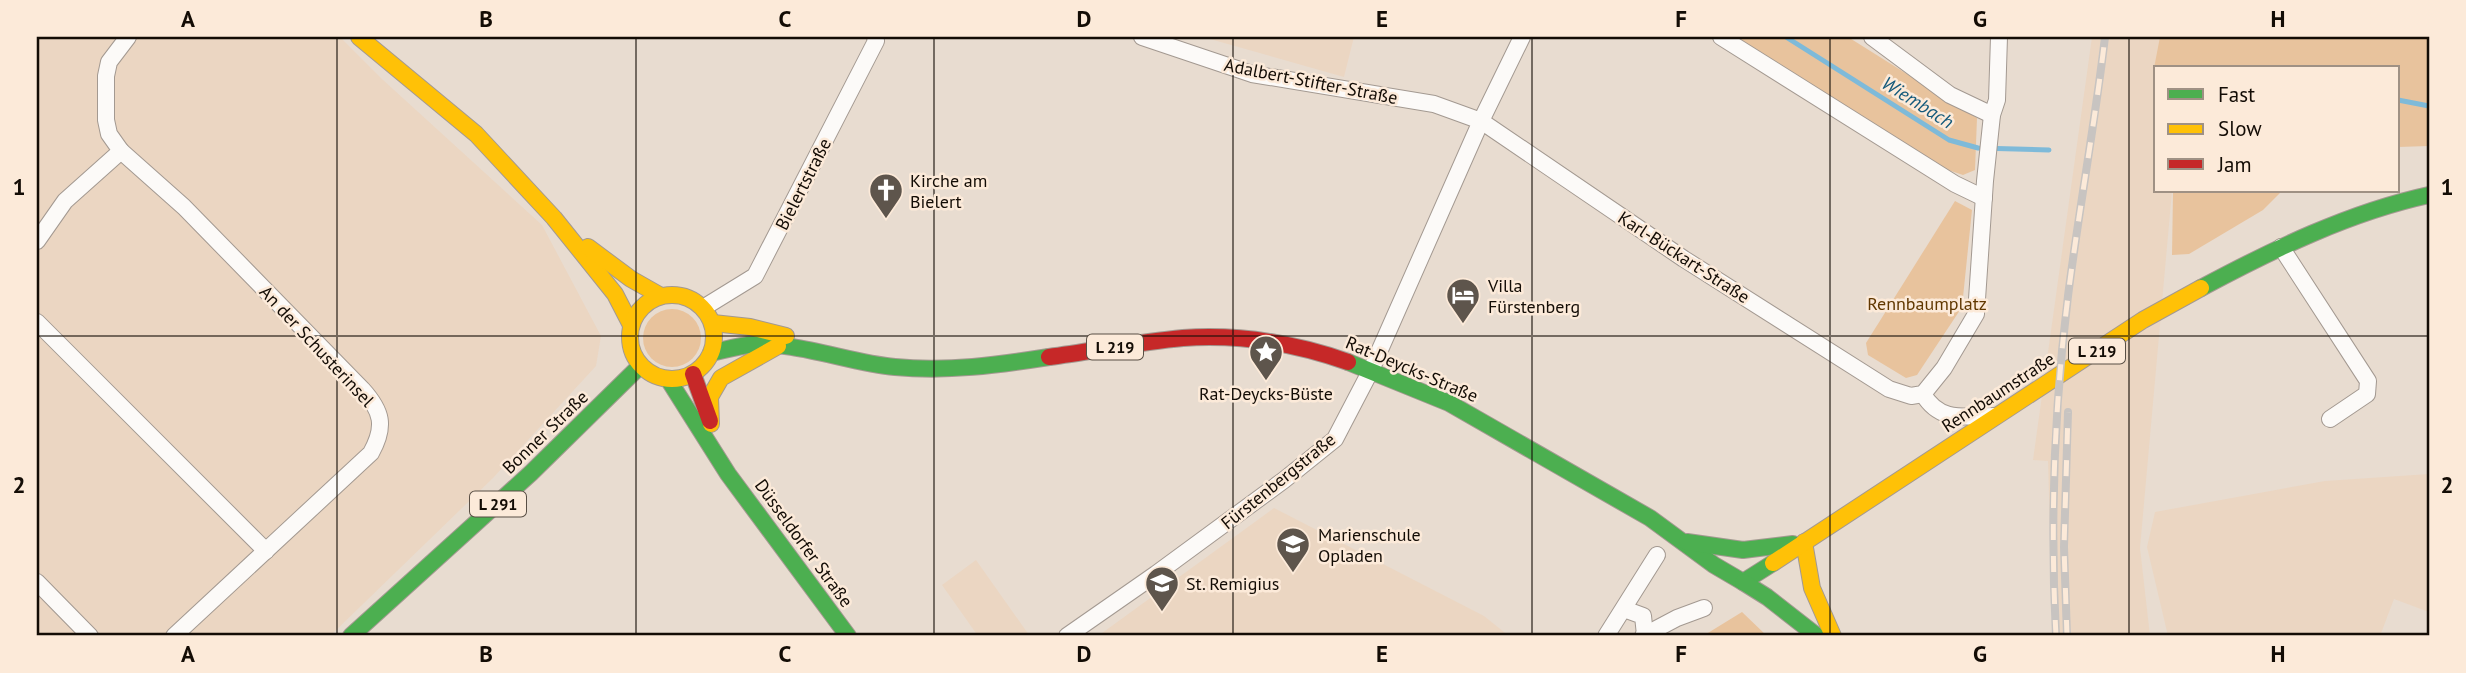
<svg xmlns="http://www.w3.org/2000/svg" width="2466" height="673" viewBox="0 0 2466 673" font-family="'PT Sans',sans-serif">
<rect width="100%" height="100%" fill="#e8dcd0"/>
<g fill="#ebd6c2">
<polygon points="37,37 340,37 382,79 542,225 601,336 596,366 493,478 330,636 37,636"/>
<polygon points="1203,37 1354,37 1344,77"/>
<polygon points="2092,37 2185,37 2156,68 2156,191 2172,191 2140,548 2150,636 2053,636 2048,461 2033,460"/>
<polygon points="2429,474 2429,612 2394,599 2380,636 2168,636 2147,547 2155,512 2325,481"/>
<polygon points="1274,508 1484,616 1509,636 1098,636"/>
<polygon points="976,560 1029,635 1026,636 978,636 942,585"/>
</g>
<g fill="#e8c39d">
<polygon points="1735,37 1848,37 1977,118 1975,170 1963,175 1945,169"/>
<polygon points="2160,37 2429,37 2429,146 2398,147 2398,68 2156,69 2154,68"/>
<polygon points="2173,191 2282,191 2263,210 2189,254 2172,255"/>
<polygon points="1955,201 1972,210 1962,307 1917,375 1906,378 1868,355 1866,343"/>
<circle cx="672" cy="338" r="29"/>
<polygon points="1742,612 1767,636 1703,636"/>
</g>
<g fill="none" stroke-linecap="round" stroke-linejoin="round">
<g stroke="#7ebad9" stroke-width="5">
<polyline points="1786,37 1949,140 1978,148 2049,150"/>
<polyline points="2398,100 2429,106"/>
</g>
<g stroke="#a39991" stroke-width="18">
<g id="street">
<polyline points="1142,37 1252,74 1434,104 1481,121 1684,259 1889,389 1911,396 1923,394 1944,368 1976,314 1985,181 1992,115 1997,100 1999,37"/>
<polyline points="1721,37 1955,184 1984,198"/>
<polyline points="1872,37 1950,95 1992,115"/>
<path d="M121,151L184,207L362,389C382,411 386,426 371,453L174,636"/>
<polyline points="37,241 65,201 121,151 109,134 106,120 106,76 109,62 128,37"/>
<polyline points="2281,247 2368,381 2367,394 2330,419"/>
<polyline points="703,308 755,276 876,41 875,37"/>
<polyline points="37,322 266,551"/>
<path d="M1923,394C1940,423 1965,416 1995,416"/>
<polyline points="37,582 90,636"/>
<polyline points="1624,609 1643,616 1645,635"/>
<polyline points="1067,636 1156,574 1284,480 1335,439 1371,370 1481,121 1522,37"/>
<polyline points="1606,636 1657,555"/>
<polyline points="1643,636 1677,618 1704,608"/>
</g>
</g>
<g stroke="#a39991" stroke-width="18">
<g id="fast">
<path d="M2201,288C2272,250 2350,212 2429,195"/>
<path d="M711,353C723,350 735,347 748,345C793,340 849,363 895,367C948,372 998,365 1049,357"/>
<polyline points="1348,362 1449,403 1650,518 1714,565 1743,582 1773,563"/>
<polyline points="668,379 728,474 848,636"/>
<polyline points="1687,542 1743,550 1793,544"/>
<polyline points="1743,582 1767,597 1817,636"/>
<polyline points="351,636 531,473 640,366"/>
</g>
</g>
<g stroke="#a39991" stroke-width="18">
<g id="slow">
<polyline points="359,37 476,134 554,218 615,294 631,325"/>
<polyline points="588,247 631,279 661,296"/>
<circle cx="672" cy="337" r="42"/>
<polyline points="713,323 750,327 786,336"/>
<polyline points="711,424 710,397 721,378 778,346"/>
<polyline points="1804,542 1812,588 1833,636"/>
<polyline points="1773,563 2143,320 2201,288"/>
</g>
</g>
<g stroke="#a39991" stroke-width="18">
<g id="jam">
<path d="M1049,357C1094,351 1139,342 1183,338C1239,334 1297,344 1348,362"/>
<polyline points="693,374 710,421"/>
</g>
</g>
<use href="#street" stroke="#fcfaf8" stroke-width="16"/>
<use href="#fast" stroke="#4caf50" stroke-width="16"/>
<use href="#slow" stroke="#ffc107" stroke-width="16"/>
<use href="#jam" stroke="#c62828" stroke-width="16"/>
<g stroke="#c8c4c1" stroke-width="8">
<g id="rail">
<path d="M2056,636C2050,522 2054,409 2068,296C2079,209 2095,123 2105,37"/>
<polyline points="2067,636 2064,547 2068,412"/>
</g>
</g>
<use href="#rail" stroke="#fcead9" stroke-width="5" stroke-dasharray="16" stroke-linecap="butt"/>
</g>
<path fill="none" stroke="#130c05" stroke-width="2" stroke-opacity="0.55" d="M337,37V636M636,37V636M934,37V636M1233,37V636M1532,37V636M1830,37V636M2129,37V636M37,336H2429"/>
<defs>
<g id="church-pin" transform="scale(1.75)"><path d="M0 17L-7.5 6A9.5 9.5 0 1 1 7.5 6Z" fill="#5e554c" stroke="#fcead9"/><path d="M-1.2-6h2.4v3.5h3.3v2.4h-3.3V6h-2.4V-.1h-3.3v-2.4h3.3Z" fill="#fff"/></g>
<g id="hotel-pin" transform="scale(1.75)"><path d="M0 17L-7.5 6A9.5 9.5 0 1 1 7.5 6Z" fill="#5e554c" stroke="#fcead9"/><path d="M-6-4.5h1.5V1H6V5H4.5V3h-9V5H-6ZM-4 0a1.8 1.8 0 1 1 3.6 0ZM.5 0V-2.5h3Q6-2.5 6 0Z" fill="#fff"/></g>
<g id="sight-pin" transform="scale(1.75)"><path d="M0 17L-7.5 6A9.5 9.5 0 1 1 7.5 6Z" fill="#5e554c" stroke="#fcead9"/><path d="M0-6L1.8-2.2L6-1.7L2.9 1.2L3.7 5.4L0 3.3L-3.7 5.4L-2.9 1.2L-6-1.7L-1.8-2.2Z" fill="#fff"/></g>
<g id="school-pin" transform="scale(1.75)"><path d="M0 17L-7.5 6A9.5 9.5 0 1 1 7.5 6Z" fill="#5e554c" stroke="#fcead9"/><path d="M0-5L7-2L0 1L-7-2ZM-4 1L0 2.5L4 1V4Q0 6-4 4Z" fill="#fff"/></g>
</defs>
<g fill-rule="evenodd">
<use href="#church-pin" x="886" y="190"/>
<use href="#hotel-pin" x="1463" y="295"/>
<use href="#sight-pin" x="1266" y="352"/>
<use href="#school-pin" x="1293" y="544"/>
<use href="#school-pin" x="1162" y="583"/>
</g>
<g text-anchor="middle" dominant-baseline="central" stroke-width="5" stroke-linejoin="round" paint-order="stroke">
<g fill="#fcead9" stroke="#594f45" stroke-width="2">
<rect x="1087" y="334.5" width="56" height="25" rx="5"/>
<rect x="2069" y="338.5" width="56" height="25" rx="5"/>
<rect x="470" y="491.5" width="56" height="25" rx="5"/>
</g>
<g font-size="16" font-weight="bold" fill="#130c05">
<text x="1115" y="347">L 219</text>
<text x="2097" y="351">L 219</text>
<text x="498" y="504">L 291</text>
</g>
<g font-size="18" fill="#130c05" stroke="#fcead9">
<text transform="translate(1311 81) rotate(11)">Adalbert-Stifter-Straße</text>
<text transform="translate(803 184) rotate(-63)">Bielertstraße</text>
<text transform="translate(1684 257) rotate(33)">Karl-Bückart-Straße</text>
<text transform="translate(317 346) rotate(47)">An der Schusterinsel</text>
<text transform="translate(1412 369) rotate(23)">Rat-Deycks-Straße</text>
<text transform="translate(1998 392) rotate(-33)">Rennbaumstraße</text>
<text transform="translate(545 432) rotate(-44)">Bonner Straße</text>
<text transform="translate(1278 481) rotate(-39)">Fürstenbergstraße</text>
<text transform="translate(804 543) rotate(54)">Düsseldorfer Straße</text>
</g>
<g font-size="18" fill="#130c05" stroke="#fcead9" text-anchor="start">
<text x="910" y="180">Kirche am<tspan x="910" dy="21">Bielert</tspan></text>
<text x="1488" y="285">Villa<tspan x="1488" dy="21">Fürstenberg</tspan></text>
<text x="1266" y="393" text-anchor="middle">Rat-Deycks-Büste</text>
<text x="1318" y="534">Marienschule<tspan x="1318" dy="21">Opladen</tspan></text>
<text x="1186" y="583">St. Remigius</text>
</g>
<g font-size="18" fill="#613800" stroke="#fcead9">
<text x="1927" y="303">Rennbaumplatz</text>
</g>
<g font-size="19" font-style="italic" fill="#145a7b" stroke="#fcead9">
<text transform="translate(1918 102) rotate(32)">Wiembach</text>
</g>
</g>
<rect width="2466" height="673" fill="none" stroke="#fcead9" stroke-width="77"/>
<rect x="2154" y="66" width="245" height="126" fill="#fcead9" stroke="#9f9184" stroke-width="2"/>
<rect x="2168" y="89" width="35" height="10" fill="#4caf50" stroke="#9f9184" stroke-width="2"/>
<text x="2218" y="102" font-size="21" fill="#130c05">Fast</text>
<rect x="2168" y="124" width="35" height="10" fill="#ffc107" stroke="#9f9184" stroke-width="2"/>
<text x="2218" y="136" font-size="21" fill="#130c05">Slow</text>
<rect x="2168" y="159" width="35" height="10" fill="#c62828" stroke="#9f9184" stroke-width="2"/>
<text x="2218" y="172" font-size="21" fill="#130c05">Jam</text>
<rect x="38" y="38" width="2390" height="596" fill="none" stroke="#130c05" stroke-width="2.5"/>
<g font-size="23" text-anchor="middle" font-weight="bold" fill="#130c05">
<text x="188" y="27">A</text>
<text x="486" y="27">B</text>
<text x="785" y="27">C</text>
<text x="1084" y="27">D</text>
<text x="1382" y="27">E</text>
<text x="1681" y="27">F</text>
<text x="1980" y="27">G</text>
<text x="2278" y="27">H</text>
<text x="19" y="195">1</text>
<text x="2447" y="195">1</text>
<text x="19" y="493">2</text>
<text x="2447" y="493">2</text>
<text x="188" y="662">A</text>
<text x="486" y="662">B</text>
<text x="785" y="662">C</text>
<text x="1084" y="662">D</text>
<text x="1382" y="662">E</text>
<text x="1681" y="662">F</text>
<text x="1980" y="662">G</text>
<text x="2278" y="662">H</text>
</g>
</svg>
